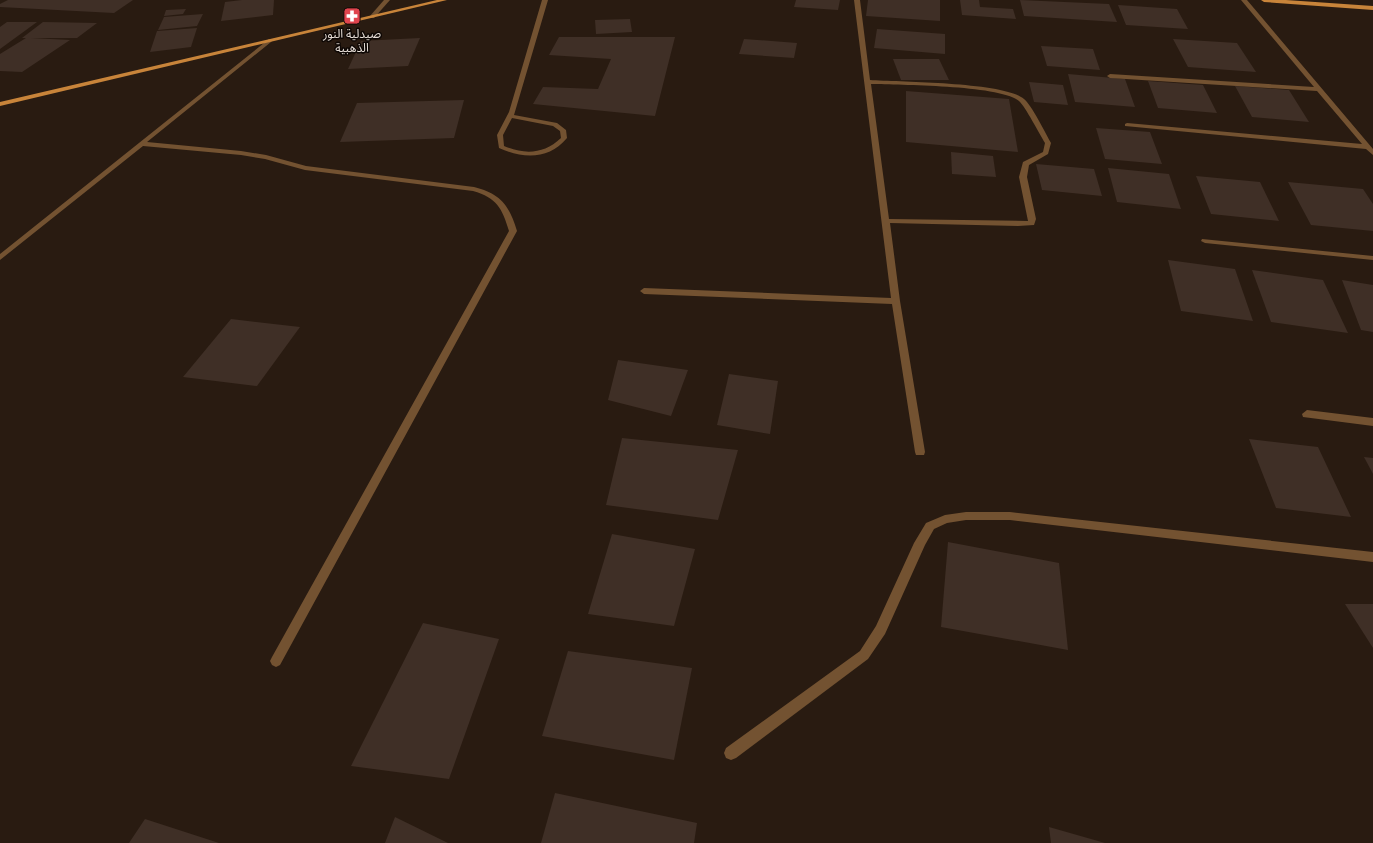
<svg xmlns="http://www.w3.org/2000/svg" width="1373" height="843" viewBox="0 0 1373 843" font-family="'Source Serif 4','Noto Sans Arabic',serif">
<rect width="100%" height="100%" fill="#291b11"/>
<g fill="#3f2f26">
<polygon points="8,0 133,0 114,13 0,7 0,4"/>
<polygon points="242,0 274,0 273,15 221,21 225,2"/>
<polygon points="796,0 840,0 838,10 794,7"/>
<polygon points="868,0 940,0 940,21 866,16"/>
<polygon points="960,0 979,0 980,7 1013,9 1016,19 962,15"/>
<polygon points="1020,0 1109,4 1117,22 1024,16"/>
<polygon points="1118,5 1177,9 1188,29 1126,25"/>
<polygon points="186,9 183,14 164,16 166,10"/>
<polygon points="203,14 197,26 158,30 164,17"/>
<polygon points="630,19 632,32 596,34 595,20"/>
<polygon points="7,22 37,22 0,49 0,27"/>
<polygon points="43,22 97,23 77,38 31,38 70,40 22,72 0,71 0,54 26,38 22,38"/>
<polygon points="197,28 191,47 150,52 157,31"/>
<polygon points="877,29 945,34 945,54 874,48"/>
<polygon points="559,37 675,37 655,116 533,104 543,87 598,89 611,59 549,55"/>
<polygon points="420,38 408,66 348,69 361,41"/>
<polygon points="744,39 797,43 794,58 739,54"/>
<polygon points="1173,39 1237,43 1256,72 1188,67"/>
<polygon points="1041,46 1093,49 1100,70 1047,66"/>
<polygon points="893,59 939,59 949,80 901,80"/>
<polygon points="1068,74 1125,79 1135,107 1075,102"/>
<polygon points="1148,81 1203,85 1217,113 1158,108"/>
<polygon points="1029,82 1063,85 1068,105 1034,102"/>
<polygon points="1235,86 1289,90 1309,122 1252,117"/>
<polygon points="906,91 1009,99 1018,152 906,142"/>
<polygon points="464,100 454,138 340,142 357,103"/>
<polygon points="1096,128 1150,132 1162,164 1105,159"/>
<polygon points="951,152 993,156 996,177 952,174"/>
<polygon points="1036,164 1094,169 1102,196 1042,190"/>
<polygon points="1108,168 1169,174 1181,209 1117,202"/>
<polygon points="1196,176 1260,182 1279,221 1211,214"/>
<polygon points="1288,182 1363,189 1373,204 1373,231 1311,225"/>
<polygon points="1168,260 1235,269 1253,321 1181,311"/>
<polygon points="1252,270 1323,280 1348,333 1271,322"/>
<polygon points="1342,280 1373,285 1373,332 1361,330"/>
<polygon points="231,319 300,327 257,386 183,377"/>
<polygon points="618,360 688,370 671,416 608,400"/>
<polygon points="729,374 778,381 770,434 717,425"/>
<polygon points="622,438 738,450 718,520 606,505"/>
<polygon points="1249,439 1318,447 1351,517 1276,508"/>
<polygon points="1364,457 1373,458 1373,474"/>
<polygon points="612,534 695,549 674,626 588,614"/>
<polygon points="948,542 1059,563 1068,650 941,627"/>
<polygon points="1345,604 1373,604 1373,648"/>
<polygon points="423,623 499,639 449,779 351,766"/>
<polygon points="568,651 692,668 674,760 542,736"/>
<polygon points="555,793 697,823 694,843 541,843"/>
<polygon points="395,817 448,843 385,843"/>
<polygon points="145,819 219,843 129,843"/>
<polygon points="1049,827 1105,843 1051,843"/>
</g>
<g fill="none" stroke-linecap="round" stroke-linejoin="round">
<g fill="#735231" fill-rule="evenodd">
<polygon points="384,0 390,0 374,18 370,18 370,16"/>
<path d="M542,0H548L514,115L557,123L566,130L567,138C549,160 523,159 499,148L497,135L509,112ZM512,118L553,126L560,131L561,138C544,154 525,155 504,146L503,135Z"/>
<path d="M854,0H860L870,80C900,82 1005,82 1024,99C1031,104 1046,134 1051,143L1048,154L1029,165L1027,177L1036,219L1034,225L1018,226L890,223L900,301L925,452L924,455H916L915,452L892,304L644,294L640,291L644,288L891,298ZM871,84C900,85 1000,85 1019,101C1025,106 1040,135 1045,143L1043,152L1023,162L1019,177L1028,221L889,219Z"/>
<polygon points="1241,0 1247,0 1373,149 1373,155 1366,149 1125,126 1125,124 1127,123 1362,144 1317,91 1110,78 1107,76 1110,74 1314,87"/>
<path d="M269,39L272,41L271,42L147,142L241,151L266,155L306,166L474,187C501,194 509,205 517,231L280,665L276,667L272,665L270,661L272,657L509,231C502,208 497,198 473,191L305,170L265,159L241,155L143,146L0,260V254Z"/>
<polygon points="1202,239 1373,256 1373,260 1205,243 1201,241"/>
<polygon points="1307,410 1373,418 1373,426 1303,417 1302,414"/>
<polygon points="966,512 1010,512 1373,552 1373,562 1010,520 966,520 947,523 934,529 925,545 885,634 868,659 736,758 731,760 726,758 724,753 726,748 860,651 876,626 914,543 926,523 945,515"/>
</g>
<g fill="#c8843a" fill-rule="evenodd">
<polygon points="437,0 447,0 0,106 0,102"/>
<polygon points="1261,0 1286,0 1373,6 1373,10 1264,2"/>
</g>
</g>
<defs>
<g id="pharmacy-square" transform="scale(0.9)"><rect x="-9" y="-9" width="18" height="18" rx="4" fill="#e0444e" stroke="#0d0704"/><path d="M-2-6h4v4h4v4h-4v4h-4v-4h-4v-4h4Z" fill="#fff"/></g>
</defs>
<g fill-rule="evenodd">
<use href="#pharmacy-square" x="352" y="16"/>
</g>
<g text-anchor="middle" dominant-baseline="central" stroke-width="3" stroke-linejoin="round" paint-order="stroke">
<g font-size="12" fill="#e7ded7" stroke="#0d0704">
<text x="352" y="34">صيدلية النور<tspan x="352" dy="14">الذهبية</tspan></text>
</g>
</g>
</svg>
